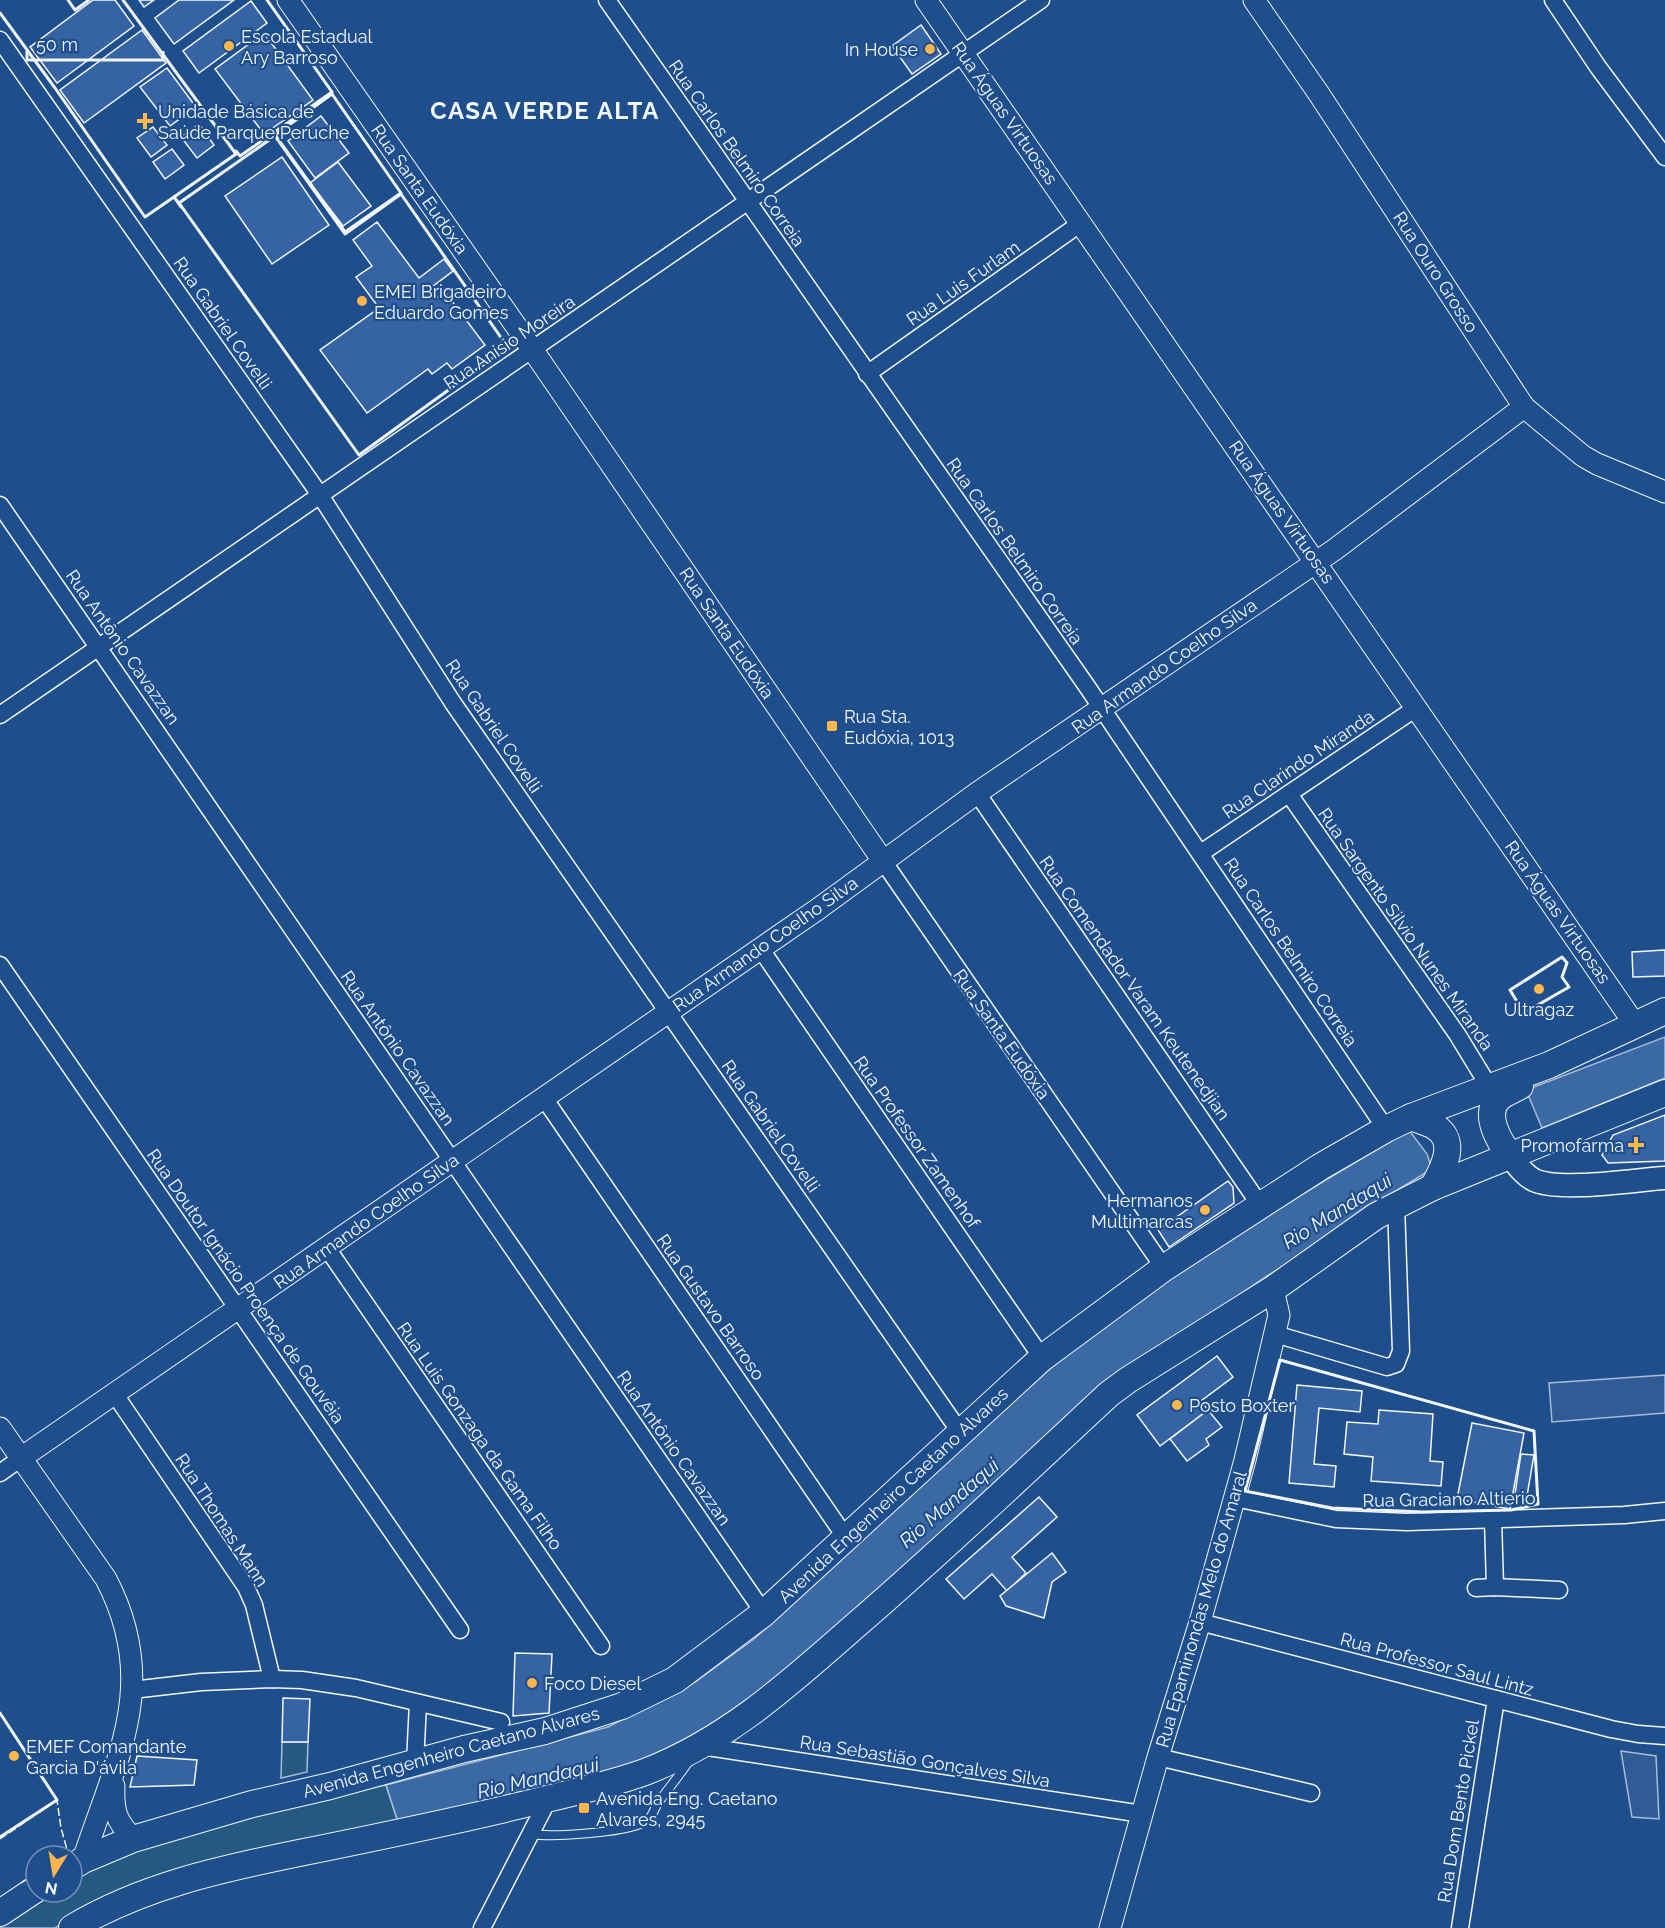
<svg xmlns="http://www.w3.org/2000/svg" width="1665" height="1928" viewBox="0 0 1665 1928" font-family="Raleway,sans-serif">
<rect width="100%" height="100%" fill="#1f4e8c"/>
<g fill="#245a82" stroke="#a8bbd7" stroke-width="1.5">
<polygon points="282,1742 308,1742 307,1772 281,1778"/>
<polygon points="386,1785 400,1828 68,1920 55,1928 0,1928 0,1923 46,1892 72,1892 72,1876 98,1863 284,1806"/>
</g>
<g fill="#305b95" stroke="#a8bbd7" stroke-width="1.5">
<polygon points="1665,1375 1665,1413 1552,1422 1549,1383"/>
<polygon points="1621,1751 1656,1756 1659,1819 1632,1817"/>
</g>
<g fill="#3b69a3" stroke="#a8bbd7" stroke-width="1.5">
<polygon points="1665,1037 1665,1078 1542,1128 1526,1090"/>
<path d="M1409,1130L1427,1154L1432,1169L1346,1221L1333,1235L1267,1276L1109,1383L778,1685L646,1766L400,1828L386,1785L608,1727L695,1682L754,1639L1045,1373C1157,1280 1284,1205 1409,1130Z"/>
</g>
<g fill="#3563a3" stroke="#f2f6ff" stroke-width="1.5">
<polygon points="93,0 115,0 134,26 57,83 30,47"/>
<polygon points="139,0 154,0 144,7"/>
<polygon points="179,0 234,0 174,44 155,18"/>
<polygon points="251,1 267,23 199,73 183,51"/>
<polygon points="921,25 941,54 912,74 892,46"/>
<polygon points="142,30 166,63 84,123 60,90"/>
<polygon points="264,33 313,100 264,134 215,69"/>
<polygon points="167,68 196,107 170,126 140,87"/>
<polygon points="321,116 349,153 315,178 288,141"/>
<polygon points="199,124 214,145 197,158 181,137"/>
<polygon points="153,127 167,145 151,157 137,138"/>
<polygon points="172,149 184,165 165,179 153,162"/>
<polygon points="282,157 329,225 272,264 225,196"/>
<polygon points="338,162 371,206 343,226 310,183"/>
<polygon points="377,222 419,278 444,259 453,271 428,290 435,299 445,292 485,345 452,369 447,363 432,374 428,369 367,413 320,350 379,308 356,277 372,266 353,240"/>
<polygon points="1665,950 1665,976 1633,977 1632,952"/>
<polygon points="1665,1115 1665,1161 1608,1163 1602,1155 1613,1135"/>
<polygon points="1228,1181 1233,1187 1234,1203 1169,1247 1158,1230"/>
<polygon points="1217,1356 1233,1377 1201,1401 1208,1410 1160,1446 1137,1415"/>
<polygon points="1297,1385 1362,1391 1360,1412 1319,1408 1314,1464 1336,1466 1334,1487 1289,1483"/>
<polygon points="1208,1410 1222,1427 1206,1439 1209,1445 1187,1461 1170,1439"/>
<polygon points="1379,1410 1433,1414 1430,1461 1443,1462 1441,1486 1371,1481 1373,1457 1344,1454 1347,1422 1378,1424"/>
<polygon points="1472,1423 1524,1433 1510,1509 1457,1499"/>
<polygon points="1521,1454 1534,1455 1527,1496 1515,1494"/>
<polygon points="1039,1497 1057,1517 1012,1557 1026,1573 1007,1591 992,1574 964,1599 946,1579"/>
<polygon points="1052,1553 1066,1572 1052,1582 1044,1618 1006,1606 1000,1596"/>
<polygon points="515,1653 552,1654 549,1713 513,1716"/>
<polygon points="283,1698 310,1699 308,1742 282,1742"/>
<polygon points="137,1756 197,1760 194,1785 130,1787"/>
</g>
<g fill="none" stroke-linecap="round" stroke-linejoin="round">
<g stroke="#f2f6ff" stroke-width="10">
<path id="service" d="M531,1834C552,1837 635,1833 649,1819C653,1815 655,1807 658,1803C668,1789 679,1776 689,1761"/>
</g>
<g stroke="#f2f6ff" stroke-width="19">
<g id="minor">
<polyline points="607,0 1086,685 1386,1129"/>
<polyline points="1553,0 1598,67 1665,157"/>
<polyline points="0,40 320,495 453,703 960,1432"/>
<polyline points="867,374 1081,223"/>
<polyline points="0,505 764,1613"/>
<polyline points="0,715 1041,0"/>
<polyline points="977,793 1260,1205"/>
<polyline points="1289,794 1457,1034 1490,1088"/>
<polyline points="1201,853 1416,708"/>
<polyline points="883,861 1164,1268"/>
<polyline points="760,948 1042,1358"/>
<polyline points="0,965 460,1630"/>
<polyline points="544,1098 846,1538"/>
<polyline points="327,1248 601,1646"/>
<polyline points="1275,1334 1387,1367 1396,1364 1401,1351 1396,1205"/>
<polyline points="114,1393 246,1587 254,1605 272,1679"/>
<polyline points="0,1473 21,1458"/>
<polyline points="1235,1498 1336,1519 1407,1522 1624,1515 1665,1511"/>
<polyline points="1493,1519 1495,1587"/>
<polyline points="1476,1588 1495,1587 1559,1590"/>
<polyline points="1200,1622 1611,1729 1638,1734 1665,1736"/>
<polyline points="132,1690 201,1682 272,1679 302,1680 356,1688 501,1722"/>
<polyline points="701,1746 1142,1814"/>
<polyline points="1158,1757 1311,1793"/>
<polyline points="415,1763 418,1703"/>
<polyline points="482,1928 549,1798"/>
<polyline points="1460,1928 1496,1699"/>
</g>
</g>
<g stroke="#f2f6ff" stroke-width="23">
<g id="tertiary">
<polyline points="288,0 532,349 883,861"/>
<polyline points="926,0 1636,1026"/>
<polyline points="1254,0 1319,94 1524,407 1583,456 1597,464 1665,492"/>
<path d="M0,1428L106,1579C161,1684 116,1759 83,1860"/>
<polyline points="21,1458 818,909 977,793 1334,550 1524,407"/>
<path d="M114,1786C113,1812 116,1820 133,1839"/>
<polyline points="1110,1928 1158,1757 1200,1622 1245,1460 1279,1315 1273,1289"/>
</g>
</g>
<g stroke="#f2f6ff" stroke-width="25">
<path id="secondary" d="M1511,1157C1517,1165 1524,1175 1534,1180C1560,1192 1634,1180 1665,1178"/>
</g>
<g stroke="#f2f6ff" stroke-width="28">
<g id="primary">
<path d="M1411,1117C1418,1120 1427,1122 1434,1126C1459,1141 1443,1169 1433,1187"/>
<path d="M1511,1157C1500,1143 1482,1114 1499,1098C1504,1093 1514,1090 1520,1086"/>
<polyline points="72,1867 83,1860 133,1839 252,1804 330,1786 464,1749 545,1731 622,1706 675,1680 764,1613 1042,1358 1164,1268 1320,1167 1386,1129 1411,1117 1549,1065 1665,1011"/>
<polyline points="0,1913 36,1889"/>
<path d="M72,1928C142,1886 221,1869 299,1853C378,1837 457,1821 534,1802C571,1793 609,1785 645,1772C728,1740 790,1683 856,1625C942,1551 1025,1472 1109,1394L1128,1380L1273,1289L1376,1216L1433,1187L1665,1093"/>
</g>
</g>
<use href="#service" stroke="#1f4e8c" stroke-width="8"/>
<use href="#minor" stroke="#1f4e8c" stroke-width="16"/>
<use href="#tertiary" stroke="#1f4e8c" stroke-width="21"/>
<use href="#secondary" stroke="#1f4e8c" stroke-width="22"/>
<use href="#primary" stroke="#1f4e8c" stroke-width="26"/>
<g stroke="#f2f6ff" stroke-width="1.5" stroke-dasharray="8 3" stroke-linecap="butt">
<polyline points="0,1839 57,1800 61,1828 68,1853 63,1856"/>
<polyline points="21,1883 36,1873"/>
</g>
<g stroke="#f2f6ff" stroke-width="3">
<polyline points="68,0 75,10 89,0"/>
<polyline points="0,13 55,88 145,217 236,154 123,0"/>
<polygon points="332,94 401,193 345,232 275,135"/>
<polygon points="275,136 345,234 401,194 502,339 503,345 502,351 359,455 179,203"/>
<polyline points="236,151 240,156 332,92 267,0"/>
<polygon points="174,197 181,206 181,207"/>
<polygon points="1562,957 1567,963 1562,977 1569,987 1524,1013 1510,990"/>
<polygon points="1280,1360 1534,1431 1538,1504 1511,1510 1423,1512 1332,1508 1245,1491"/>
<polyline points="0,1713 57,1800 0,1837"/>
</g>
</g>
<g fill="#ffb74d" stroke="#1f4e8c" stroke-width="2">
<circle cx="229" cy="46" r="6"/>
<circle cx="930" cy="49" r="6"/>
<path d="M142 112h6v6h6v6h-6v6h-6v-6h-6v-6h6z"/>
<circle cx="362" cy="301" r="6"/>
<rect x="826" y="720" width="12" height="12" rx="3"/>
<circle cx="1539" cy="989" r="6"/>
<path d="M1633 1136h6v6h6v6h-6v6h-6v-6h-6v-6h6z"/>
<circle cx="1205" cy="1210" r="6"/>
<circle cx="1177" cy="1405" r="6"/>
<circle cx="532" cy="1683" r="6"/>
<circle cx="14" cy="1756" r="6"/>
<rect x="578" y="1802" width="12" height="12" rx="3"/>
</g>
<g text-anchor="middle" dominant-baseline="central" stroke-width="4.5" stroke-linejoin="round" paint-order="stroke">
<g font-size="18" fill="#f2f6ff" stroke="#1f4e8c" text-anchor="start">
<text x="241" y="36">Escola Estadual<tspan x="241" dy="21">Ary Barroso</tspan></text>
<text x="918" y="49" text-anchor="end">In House</text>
<text x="158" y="111">Unidade Básica de<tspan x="158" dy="21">Saúde Parque Peruche</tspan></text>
<text x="374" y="291">EMEI Brigadeiro<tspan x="374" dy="21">Eduardo Gomes</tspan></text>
<text x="844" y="716">Rua Sta.<tspan x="844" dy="21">Eudóxia, 1013</tspan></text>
<text x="1539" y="1009" text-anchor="middle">Ultragaz</text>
<text x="1624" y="1145" text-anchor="end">Promofarma</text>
<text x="1193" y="1200" text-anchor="end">Hermanos<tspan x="1193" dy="21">Multimarcas</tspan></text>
<text x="1189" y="1405">Posto Boxter</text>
<text x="544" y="1683">Foco Diesel</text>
<text x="26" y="1746">EMEF Comandante<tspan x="26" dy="21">Garcia D'ávila</tspan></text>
<text x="596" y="1798">Avenida Eng. Caetano<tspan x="596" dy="21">Alvares, 2945</tspan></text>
</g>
<g font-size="18" fill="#f2f6ff" stroke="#1f4e8c">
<text transform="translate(1005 113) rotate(55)">Rua Águas Virtuosas</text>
<text transform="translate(737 153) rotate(55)">Rua Carlos Belmiro Correia</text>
<text transform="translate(420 189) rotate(55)">Rua Santa Eudóxia</text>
<text transform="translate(1436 272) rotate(57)">Rua Ouro Grosso</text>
<text transform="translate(963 283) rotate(-35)">Rua Luis Furlam</text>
<text transform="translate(223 323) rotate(55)">Rua Gabriel Covelli</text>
<text transform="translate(509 342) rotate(-34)">Rua Anísio Moreira</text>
<text transform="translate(1282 512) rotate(55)">Rua Águas Virtuosas</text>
<text transform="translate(1015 551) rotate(55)">Rua Carlos Belmiro Correia</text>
<text transform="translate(727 633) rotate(56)">Rua Santa Eudóxia</text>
<text transform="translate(123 647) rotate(55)">Rua Antônio Cavazzan</text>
<text transform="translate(1164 666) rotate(-35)">Rua Armando Coelho Silva</text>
<text transform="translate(494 726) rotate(56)">Rua Gabriel Covelli</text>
<text transform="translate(1298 764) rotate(-34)">Rua Clarindo Miranda</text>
<text transform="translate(1558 912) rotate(55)">Rua Águas Virtuosas</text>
<text transform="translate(1406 929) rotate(55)">Rua Sargento Silvio Nunes Miranda</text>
<text transform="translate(765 944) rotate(-35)">Rua Armando Coelho Silva</text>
<text transform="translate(1291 952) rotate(56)">Rua Carlos Belmiro Correia</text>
<text transform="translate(1135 988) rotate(55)">Rua Comendador Varam Keutenedjian</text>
<text transform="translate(1002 1034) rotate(55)">Rua Santa Eudóxia</text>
<text transform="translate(398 1048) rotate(55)">Rua Antônio Cavazzan</text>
<text transform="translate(771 1126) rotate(55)">Rua Gabriel Covelli</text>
<text transform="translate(917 1142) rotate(55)">Rua Professor Zamenhof</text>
<text transform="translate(366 1221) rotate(-35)">Rua Armando Coelho Silva</text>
<text transform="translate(246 1286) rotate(55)">Rua Doutor Ignácio Proença de Gouvêia</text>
<text transform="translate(711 1307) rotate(55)">Rua Gustavo Barroso</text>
<text transform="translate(480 1436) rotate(55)">Rua Luis Gonzaga da Gama Filho</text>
<text transform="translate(674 1448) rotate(55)">Rua Antônio Cavazzan</text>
<text transform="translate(893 1495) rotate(-43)">Avenida Engenheiro Caetano Alvares</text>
<text transform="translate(1449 1499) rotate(-1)">Rua Graciano Altierio</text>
<text transform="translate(222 1520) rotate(57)">Rua Thomas Mann</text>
<text transform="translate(1201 1609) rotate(-74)">Rua Epaminondas Melo do Amaral</text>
<text transform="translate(1437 1664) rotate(15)">Rua Professor Saul Lintz</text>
<text transform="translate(451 1752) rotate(-15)">Avenida Engenheiro Caetano Alvares</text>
<text transform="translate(925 1761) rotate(9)">Rua Sebastião Gonçalves Silva</text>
<text transform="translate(1458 1811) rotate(-81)">Rua Dom Bento Pickel</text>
</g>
<g font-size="20" font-style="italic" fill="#f2f6ff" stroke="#1f4e8c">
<text transform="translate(1337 1211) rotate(-32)">Rio Mandaqui</text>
<text transform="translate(949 1503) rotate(-41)">Rio Mandaqui</text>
<text transform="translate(538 1778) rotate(-13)">Rio Mandaqui</text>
</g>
<g font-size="24" font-weight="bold" letter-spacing="1.5" fill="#f2f6ff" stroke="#1f4e8c">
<text x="545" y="110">CASA VERDE ALTA</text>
</g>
</g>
<g transform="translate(54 1874) rotate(191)"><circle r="28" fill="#1f4e8c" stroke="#7391ba" stroke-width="1.5"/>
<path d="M0-4.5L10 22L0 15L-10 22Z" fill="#ffb74d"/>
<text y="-9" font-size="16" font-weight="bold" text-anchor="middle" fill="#f2f6ff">N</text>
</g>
<path d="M27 51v9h136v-9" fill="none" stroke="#f2f6ff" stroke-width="3"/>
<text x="36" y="51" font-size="18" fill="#f2f6ff" stroke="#1f4e8c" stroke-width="4.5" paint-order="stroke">50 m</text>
</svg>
